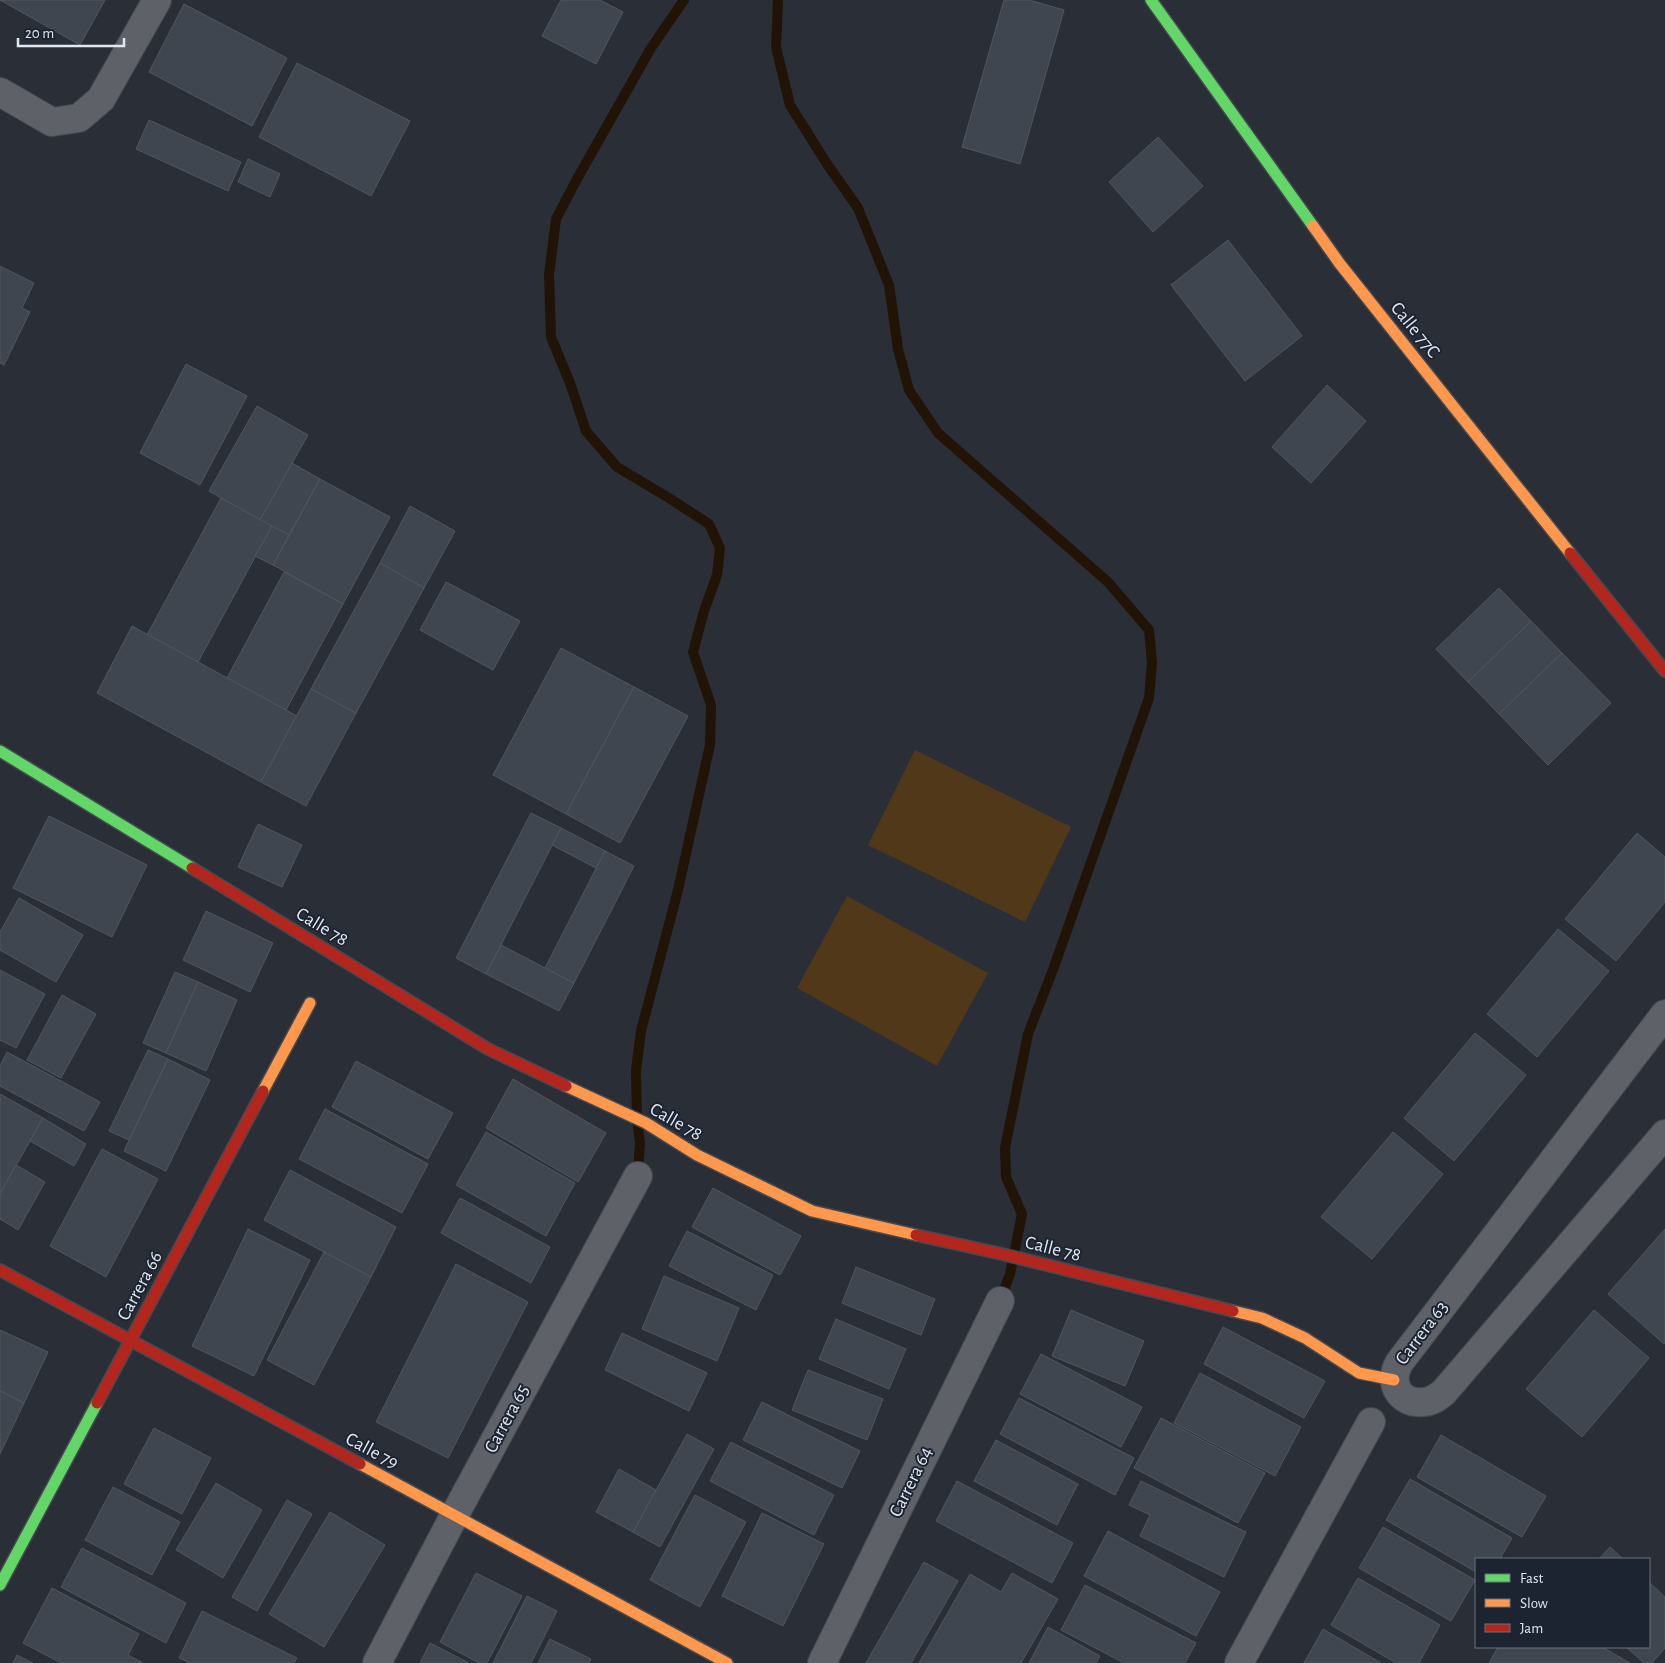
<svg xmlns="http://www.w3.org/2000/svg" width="1665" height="1663" viewBox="0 0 1665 1663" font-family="'Alegreya Sans',sans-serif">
<rect width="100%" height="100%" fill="#2a2f37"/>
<g fill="#503818">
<polygon points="915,750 1071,827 1025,922 868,845"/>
<polygon points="847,896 988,973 937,1066 797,988"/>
</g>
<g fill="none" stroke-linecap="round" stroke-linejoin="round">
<g stroke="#211305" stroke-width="10">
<polyline points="778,0 776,47 790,105 827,164 858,208 889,285 898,349 909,390 938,433 1108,582 1149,630 1152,662 1149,698 1054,967 1028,1034 1005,1148 1006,1177 1022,1214 1010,1274 1000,1300"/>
<polyline points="638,1175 640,1143 637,1119 636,1070 641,1031 678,890 710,745 711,705 693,652 704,611 717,575 720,548 709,524 669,498 617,467 586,431 570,383 551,337 549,275 556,219 577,179 651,48 684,0"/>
</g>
</g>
<g fill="#3f4650" stroke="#52565c">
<polygon points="0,0 105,0 80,45"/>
<polygon points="561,0 600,0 623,12 596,64 542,36"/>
<polygon points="1004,0 1029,0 1064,10 1020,164 962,147"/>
<polygon points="184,4 287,58 252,126 149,72"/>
<polygon points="297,63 410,121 371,196 259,137"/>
<polygon points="149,120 241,162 228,191 136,149"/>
<polygon points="1158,137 1203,186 1153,232 1109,182"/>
<polygon points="248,159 280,174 270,197 238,182"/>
<polygon points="1228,240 1302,336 1245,381 1171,285"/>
<polygon points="0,266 34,283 22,308 30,312 4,365 0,363"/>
<polygon points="186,364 247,396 200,485 140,453"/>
<polygon points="1327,385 1366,421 1311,483 1272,447"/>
<polygon points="257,406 308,435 260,520 209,491"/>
<polygon points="292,463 320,479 289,535 260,520"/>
<polygon points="320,479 390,517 343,604 273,565"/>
<polygon points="221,498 272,526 198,662 147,635"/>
<polygon points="410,506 455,531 424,588 380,563"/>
<polygon points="272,526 289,535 273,565 255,556"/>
<polygon points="380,563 424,588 356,713 311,689"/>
<polygon points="284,572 343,604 286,710 227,678"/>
<polygon points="446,582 520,621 493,670 420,630"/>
<polygon points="1499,588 1531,621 1468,682 1436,649"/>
<polygon points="1531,621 1562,653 1499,714 1468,682"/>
<polygon points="132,626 297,716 261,782 97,693"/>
<polygon points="561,648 634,687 566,814 493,775"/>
<polygon points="1562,653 1611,703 1548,765 1499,714"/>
<polygon points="634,687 688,716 620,843 566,814"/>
<polygon points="311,689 356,713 306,806 261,782"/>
<polygon points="531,813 561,828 486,974 456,958"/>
<polygon points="49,816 147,865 112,937 13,888"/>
<polygon points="258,824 302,845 282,887 238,867"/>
<polygon points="561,828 605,851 596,868 552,845"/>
<polygon points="1637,833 1665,857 1665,902 1616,961 1565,919"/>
<polygon points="605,851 634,866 574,983 545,968"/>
<polygon points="19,898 83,935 56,982 0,950 0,932"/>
<polygon points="206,911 273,943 250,992 183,960"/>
<polygon points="1558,929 1609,971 1537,1057 1487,1014"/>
<polygon points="501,945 574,983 559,1011 486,974"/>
<polygon points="0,970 45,994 16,1048 0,1040"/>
<polygon points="175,972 198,982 166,1053 143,1043"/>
<polygon points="198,982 237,1000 206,1071 166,1053"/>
<polygon points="62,995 96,1014 61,1078 27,1060"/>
<polygon points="1475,1033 1526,1075 1454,1161 1404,1118"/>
<polygon points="148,1050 168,1059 129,1140 109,1131"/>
<polygon points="7,1052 100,1102 84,1131 0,1086 0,1066"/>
<polygon points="168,1059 210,1080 166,1171 124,1151"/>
<polygon points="356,1061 453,1113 428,1159 332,1107"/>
<polygon points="513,1079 606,1133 578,1182 486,1128"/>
<polygon points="0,1094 43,1118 0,1194"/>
<polygon points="325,1109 428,1164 402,1213 299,1159"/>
<polygon points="43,1118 86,1144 74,1166 30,1141"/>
<polygon points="486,1132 575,1183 546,1236 456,1185"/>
<polygon points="1393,1132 1443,1174 1372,1259 1321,1217"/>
<polygon points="102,1149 158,1179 106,1277 50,1246"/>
<polygon points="16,1165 45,1182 18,1230 0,1219 0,1194"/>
<polygon points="290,1170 396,1227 371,1277 264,1220"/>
<polygon points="713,1188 801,1236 780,1275 692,1227"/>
<polygon points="460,1198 550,1247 531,1283 441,1233"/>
<polygon points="248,1229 310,1260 254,1376 192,1346"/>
<polygon points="1665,1229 1665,1342 1664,1344 1608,1294"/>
<polygon points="687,1231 773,1275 756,1310 669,1266"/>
<polygon points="324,1252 371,1277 314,1385 267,1360"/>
<polygon points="456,1264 528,1302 448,1458 376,1422"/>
<polygon points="856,1267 935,1299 921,1335 842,1303"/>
<polygon points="664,1276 739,1308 717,1361 642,1329"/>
<polygon points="1071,1310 1144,1341 1125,1386 1052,1356"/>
<polygon points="1594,1310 1649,1358 1582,1437 1526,1389"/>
<polygon points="836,1319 906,1349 889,1389 819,1359"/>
<polygon points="1223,1327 1325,1381 1304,1418 1204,1364"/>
<polygon points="0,1330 48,1352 24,1403 0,1391"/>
<polygon points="622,1333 707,1373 689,1411 605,1370"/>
<polygon points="1041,1354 1142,1407 1121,1447 1020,1394"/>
<polygon points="808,1370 883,1399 867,1440 792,1410"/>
<polygon points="1200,1373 1301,1427 1275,1476 1174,1423"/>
<polygon points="0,1391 24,1403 0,1454"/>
<polygon points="1019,1398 1134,1458 1115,1495 1000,1434"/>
<polygon points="762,1402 860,1451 842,1488 743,1440"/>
<polygon points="1161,1418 1265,1473 1238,1523 1134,1468"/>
<polygon points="154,1428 211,1458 182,1514 124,1484"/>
<polygon points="687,1434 714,1449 660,1547 633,1532"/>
<polygon points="1441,1435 1546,1496 1522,1537 1417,1477"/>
<polygon points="996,1440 1078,1484 1057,1525 974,1481"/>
<polygon points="731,1442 834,1495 814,1535 710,1481"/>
<polygon points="619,1469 656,1490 633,1532 596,1512"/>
<polygon points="1410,1479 1512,1538 1500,1559 1476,1559 1476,1572 1386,1520"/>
<polygon points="957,1481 1073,1543 1052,1583 936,1521"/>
<polygon points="1141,1481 1246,1532 1224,1577 1140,1536 1150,1515 1129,1505"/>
<polygon points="216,1483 262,1510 223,1578 176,1550"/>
<polygon points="113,1487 180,1522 152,1575 85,1540"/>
<polygon points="695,1495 746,1522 700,1607 650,1580"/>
<polygon points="287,1500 312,1514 257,1611 232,1597"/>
<polygon points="330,1512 385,1545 324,1647 269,1614"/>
<polygon points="762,1513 824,1544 783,1626 722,1596"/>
<polygon points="1383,1527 1475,1580 1451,1621 1359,1568"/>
<polygon points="1108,1531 1220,1592 1196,1636 1084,1576"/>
<polygon points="1610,1547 1623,1559 1599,1559"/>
<polygon points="82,1548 186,1603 166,1643 61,1587"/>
<polygon points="924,1562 958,1581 911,1663 866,1663"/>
<polygon points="476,1573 522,1596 487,1663 479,1663 440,1642"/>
<polygon points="1012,1573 1058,1599 1021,1663 919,1663 970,1574 1001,1592"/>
<polygon points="1358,1578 1440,1625 1419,1663 1396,1663 1331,1625"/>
<polygon points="1649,1582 1665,1597 1665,1648 1652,1663 1644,1663 1626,1647 1649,1647"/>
<polygon points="1085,1585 1196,1643 1185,1663 1124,1663 1061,1630"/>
<polygon points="52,1588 139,1634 128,1655 143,1663 61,1663 23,1643"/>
<polygon points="527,1596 557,1611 531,1663 493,1663"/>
<polygon points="202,1611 297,1658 294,1663 190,1663 179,1658"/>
<polygon points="1048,1627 1100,1656 1096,1663 1029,1663"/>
<polygon points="1323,1629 1381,1663 1304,1663"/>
<polygon points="550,1639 591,1659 589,1663 538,1663"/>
<polygon points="430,1643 469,1663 420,1663"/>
<polygon points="1498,1647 1602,1647 1630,1663 1489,1663"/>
<polygon points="17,1655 33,1663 13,1663"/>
</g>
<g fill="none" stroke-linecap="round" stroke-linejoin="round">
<g stroke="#454a50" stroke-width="30">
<g id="street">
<polyline points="0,92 52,122 79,118 101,99 157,0"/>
<path d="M1665,1014L1399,1363C1388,1383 1399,1404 1423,1402C1432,1402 1438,1397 1444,1392L1665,1134"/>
<polyline points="377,1663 454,1516 638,1176"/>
<polyline points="822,1663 1000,1301"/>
<polyline points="1239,1663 1371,1422"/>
</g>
</g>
<g stroke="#454a50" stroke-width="14">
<g id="fast">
<polyline points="1151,0 1313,226"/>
<polyline points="0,751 192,868"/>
<polyline points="0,1585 97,1403"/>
</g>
</g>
<g stroke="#454a50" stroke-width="14">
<g id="slow">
<polyline points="1313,226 1340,264 1570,553"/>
<polyline points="566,1086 646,1123 697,1155 812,1211 916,1235"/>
<polyline points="263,1091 310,1003"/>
<polyline points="1233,1311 1262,1318 1305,1338 1359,1373 1394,1380"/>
<polyline points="360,1464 727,1663"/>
</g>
</g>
<g stroke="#454a50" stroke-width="14">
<g id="jam">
<polyline points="1570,553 1665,671"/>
<polyline points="192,868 488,1049 566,1086"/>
<polyline points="916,1235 1002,1254 1233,1311"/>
<polyline points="0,1270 360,1464"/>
<polyline points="97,1403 263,1091"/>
</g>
</g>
<use href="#street" stroke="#5e6268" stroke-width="28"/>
<use href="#fast" stroke="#63d668" stroke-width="11"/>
<use href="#slow" stroke="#ff974d" stroke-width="11"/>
<use href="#jam" stroke="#b3261e" stroke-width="11"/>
</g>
<g text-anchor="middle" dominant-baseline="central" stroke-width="4" stroke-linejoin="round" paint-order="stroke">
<g font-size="19" fill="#e2e8f2" stroke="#1c2432">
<text transform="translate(1415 330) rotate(51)">Calle 77C</text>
<text transform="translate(322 927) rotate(31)">Calle 78</text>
<text transform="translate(676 1122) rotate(30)">Calle 78</text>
<text transform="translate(1053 1249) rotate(14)">Calle 78</text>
<text transform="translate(140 1286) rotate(-62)">Carrera 66</text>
<text transform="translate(1422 1333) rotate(-53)">Carrera 63</text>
<text transform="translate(507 1419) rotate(-62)">Carrera 65</text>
<text transform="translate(372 1451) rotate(28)">Calle 79</text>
<text transform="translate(911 1482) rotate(-64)">Carrera 64</text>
</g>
</g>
<rect x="1475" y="1558" width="175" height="90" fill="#1c2432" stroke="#6b727f"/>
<rect x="1485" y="1574" width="25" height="8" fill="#63d668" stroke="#6b727f"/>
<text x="1520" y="1583" font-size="15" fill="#e2e8f2">Fast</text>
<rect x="1485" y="1599" width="25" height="8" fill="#ff974d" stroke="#6b727f"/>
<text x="1520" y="1608" font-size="15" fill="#e2e8f2">Slow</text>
<rect x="1485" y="1624" width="25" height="8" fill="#b3261e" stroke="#6b727f"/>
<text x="1520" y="1633" font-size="15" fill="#e2e8f2">Jam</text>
<path d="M18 38v8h106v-8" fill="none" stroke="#e2e8f2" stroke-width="2.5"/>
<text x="25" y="38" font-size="15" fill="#e2e8f2" stroke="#1c2432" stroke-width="4" paint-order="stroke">20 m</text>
</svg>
